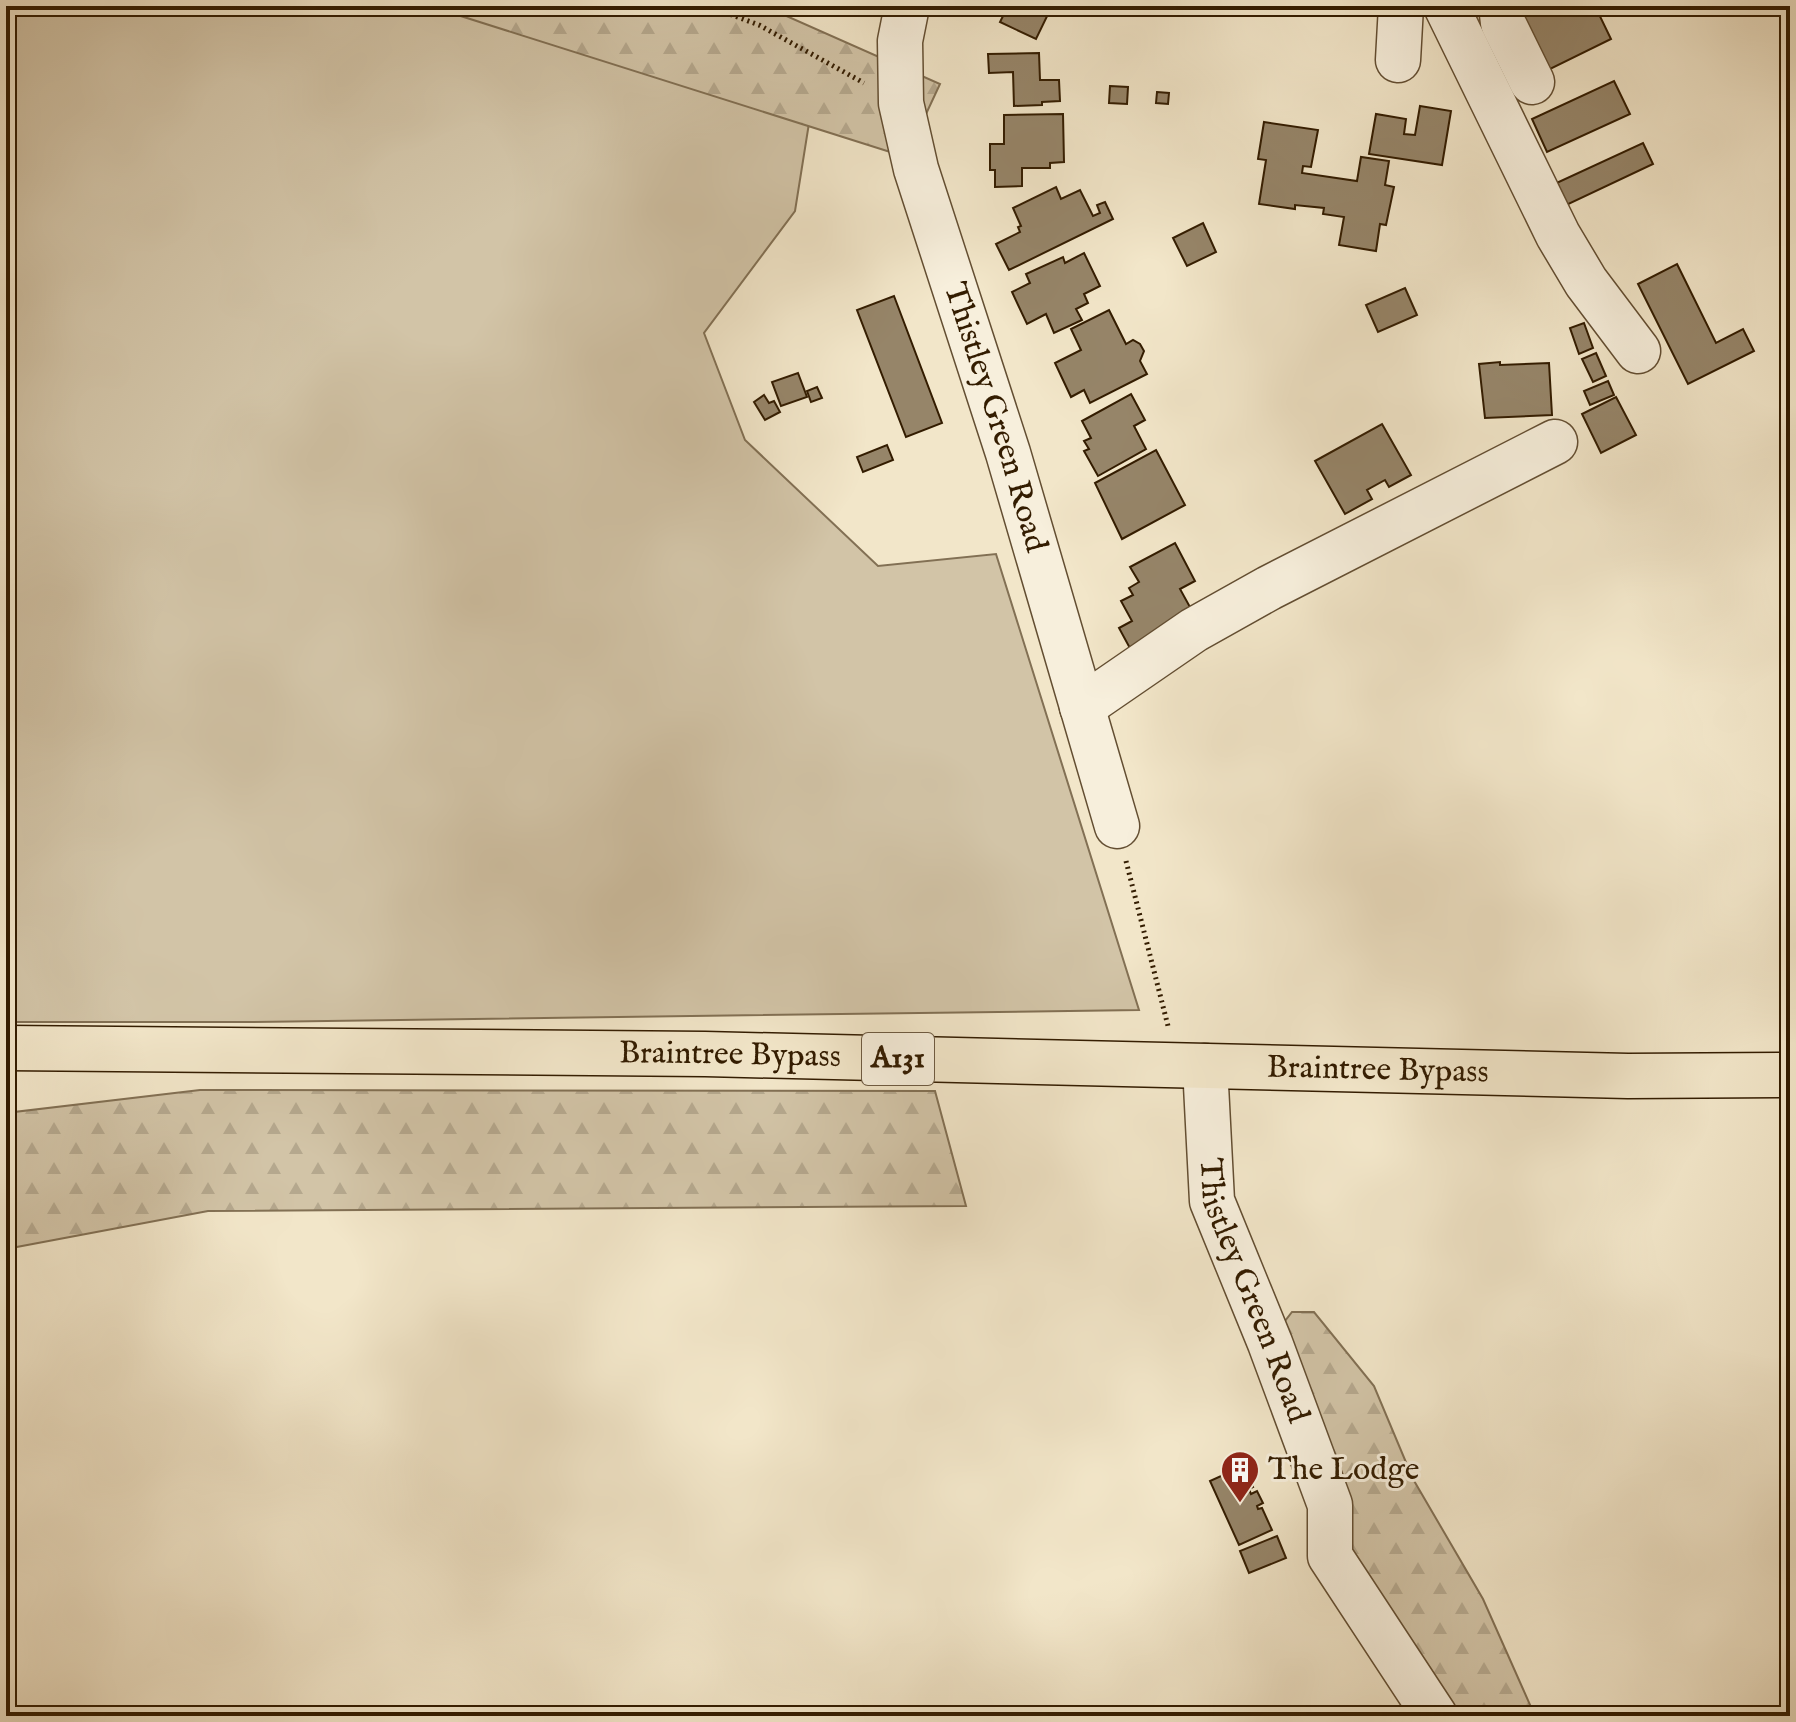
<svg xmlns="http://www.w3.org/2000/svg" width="1796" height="1722" viewBox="0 0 1796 1722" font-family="'IM FELL English',serif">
<defs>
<pattern id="forest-firs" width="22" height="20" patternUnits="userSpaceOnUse" patternTransform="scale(2)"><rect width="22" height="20" fill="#d2c4a7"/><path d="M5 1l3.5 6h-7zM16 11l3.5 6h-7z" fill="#b5a88e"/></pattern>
</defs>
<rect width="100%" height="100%" fill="#f2e6c9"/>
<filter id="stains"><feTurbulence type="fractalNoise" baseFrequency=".0025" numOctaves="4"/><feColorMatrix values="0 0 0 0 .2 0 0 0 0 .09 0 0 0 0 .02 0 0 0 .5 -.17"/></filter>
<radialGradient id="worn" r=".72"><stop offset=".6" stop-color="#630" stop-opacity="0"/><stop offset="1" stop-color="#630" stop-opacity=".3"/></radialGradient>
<polygon fill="#d2c4a7" stroke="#827054" stroke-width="2" points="6,6 612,6 813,98 795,211 704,333 745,440 878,566 996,554 1139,1010 249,1022 6,1022"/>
<g fill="url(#forest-firs)" stroke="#827054" stroke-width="2">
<polygon points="429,6 764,6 940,84 906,157"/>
<polygon points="200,1090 935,1091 966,1206 208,1211 6,1249 6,1113"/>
<polygon points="1292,1312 1314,1312 1374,1386 1413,1479 1483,1599 1531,1707 1529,1716 1449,1716 1344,1538 1278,1330"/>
</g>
<g fill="#968569" stroke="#331c00" stroke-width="2">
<polygon points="1008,6 1052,6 1036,39 1000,22"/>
<polygon points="1510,6 1595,6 1611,39 1542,73"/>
<polygon points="1039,53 1040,80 1059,80 1060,101 1042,102 1042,105 1014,106 1013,72 989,73 988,54"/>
<polygon points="1614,81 1630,114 1547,152 1532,119"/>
<polygon points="1110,86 1128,87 1127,104 1109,103"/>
<polygon points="1157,92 1169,93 1168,104 1156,103"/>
<polygon points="1420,106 1451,111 1442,165 1369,154 1376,114 1406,119 1404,134 1415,135"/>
<polygon points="1063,114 1064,162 1050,163 1050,168 1022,168 1022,186 995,187 995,170 990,170 990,144 1004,144 1004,115"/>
<polygon points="1264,122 1318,130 1311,167 1303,166 1302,173 1357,181 1361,157 1389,161 1385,185 1394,187 1386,225 1380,224 1376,251 1339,245 1344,217 1323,214 1324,208 1295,205 1295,209 1259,204 1266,160 1258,159"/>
<polygon points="1643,143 1653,164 1560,208 1550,186"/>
<polygon points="1056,187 1061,199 1080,190 1093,216 1100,213 1097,205 1105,202 1113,219 1009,270 996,244 1020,232 1018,227 1021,226 1013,208"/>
<polygon points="1203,223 1216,252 1187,266 1173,238"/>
<polygon points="1084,253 1100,286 1084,294 1088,303 1076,309 1082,320 1054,333 1046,314 1027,324 1012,292 1030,283 1026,274 1063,257 1065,263"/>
<polygon points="1677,264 1716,343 1743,329 1754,351 1688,384 1638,284"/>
<polygon points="1405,288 1417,315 1378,332 1366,305"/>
<polygon points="894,296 942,423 906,437 857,310"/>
<polygon points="1109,310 1126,344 1133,340 1140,344 1144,351 1140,361 1147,374 1090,403 1084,390 1071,397 1055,363 1081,350 1071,329"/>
<polygon points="1584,323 1593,348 1579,354 1570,328"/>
<polygon points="1596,353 1606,376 1593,382 1582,359"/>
<polygon points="1500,362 1500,365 1549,363 1552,415 1485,418 1479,364"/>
<polygon points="798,373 807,397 781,406 772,382"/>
<polygon points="1608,381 1614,395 1590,405 1584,391"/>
<polygon points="817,387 822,398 811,402 807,391"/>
<polygon points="1131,394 1145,420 1134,426 1146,449 1098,476 1084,451 1089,449 1084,441 1091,438 1082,421"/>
<polygon points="764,395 769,403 774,401 780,412 765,420 754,402"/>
<polygon points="1616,397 1636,435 1601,453 1582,414"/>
<polygon points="1382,424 1411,475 1389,487 1385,480 1367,490 1372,499 1345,514 1315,461"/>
<polygon points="887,445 893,460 863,472 857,457"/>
<polygon points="1156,450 1185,505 1122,539 1095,483"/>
<polygon points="1175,543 1195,581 1180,589 1196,618 1132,652 1119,628 1132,621 1121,601 1133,595 1129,588 1139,582 1130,567"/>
<polygon points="1243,1466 1253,1487 1249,1489 1251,1494 1257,1491 1263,1503 1257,1506 1258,1509 1262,1508 1272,1530 1239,1545 1210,1481"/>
<polygon points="1277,1536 1286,1558 1249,1573 1240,1551"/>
</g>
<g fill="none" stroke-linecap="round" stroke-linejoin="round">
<g stroke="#634e32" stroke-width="47">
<g id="minor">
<path id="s1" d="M907,6L900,41L901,103L916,169L1008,453L1117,826"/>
<polyline points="1446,6 1558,235 1586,282 1638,351"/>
<polyline points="1501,6 1503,23 1532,82"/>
<polyline points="1398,60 1401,6"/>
<polyline points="1082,707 1194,630 1269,588 1555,442"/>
<path id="s2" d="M1205,1066L1212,1201L1270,1343L1330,1505V1556L1435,1716"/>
</g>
</g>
<g stroke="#331c00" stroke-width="47">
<g id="highway">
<path id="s3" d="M6,1048L705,1054L1628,1076L1790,1075"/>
</g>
</g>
<g stroke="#331c00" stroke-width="5" stroke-dasharray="2 4" stroke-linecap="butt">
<polyline points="708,6 759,25 864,83"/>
<polyline points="1126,861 1168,1026"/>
</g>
<use href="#minor" stroke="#f7efdc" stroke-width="44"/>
<use href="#highway" stroke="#f2e6c9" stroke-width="44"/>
</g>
<defs>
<g id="building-pin" transform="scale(2)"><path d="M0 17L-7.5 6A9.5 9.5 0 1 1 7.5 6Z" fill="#8f2418" stroke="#f7efdc"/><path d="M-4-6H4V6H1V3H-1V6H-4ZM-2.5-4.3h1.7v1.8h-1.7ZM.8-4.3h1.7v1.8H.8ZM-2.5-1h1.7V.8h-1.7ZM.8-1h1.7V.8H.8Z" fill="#fff"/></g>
</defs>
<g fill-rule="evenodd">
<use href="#building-pin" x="1240" y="1470"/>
</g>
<g text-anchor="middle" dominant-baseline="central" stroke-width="6" stroke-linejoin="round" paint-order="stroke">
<rect fill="#f7efdc" stroke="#6e5b42" stroke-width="2" x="862" y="1033" width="72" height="52" rx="6"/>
<g font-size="30" font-weight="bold" fill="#331c00">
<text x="898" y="1059">A131</text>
</g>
<g font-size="32" fill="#331c00" stroke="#f7efdc">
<text stroke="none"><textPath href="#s1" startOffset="426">Thistley Green Road</textPath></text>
<text stroke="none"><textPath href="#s3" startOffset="724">Braintree Bypass</textPath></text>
<text stroke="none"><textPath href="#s3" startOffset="1372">Braintree Bypass</textPath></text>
<text stroke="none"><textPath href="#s2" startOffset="232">Thistley Green Road</textPath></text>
</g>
<g font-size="32" fill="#331c00" stroke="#f7efdc" text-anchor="start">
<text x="1268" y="1470">The Lodge</text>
</g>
</g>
<rect width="1796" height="1722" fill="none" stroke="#f2e6c9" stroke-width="32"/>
<rect x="8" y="8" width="1780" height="1706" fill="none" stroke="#331c00" stroke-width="4"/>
<rect x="16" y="16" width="1764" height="1690" fill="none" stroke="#331c00" stroke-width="2"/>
<rect width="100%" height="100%" filter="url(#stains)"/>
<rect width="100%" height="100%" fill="url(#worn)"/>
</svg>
